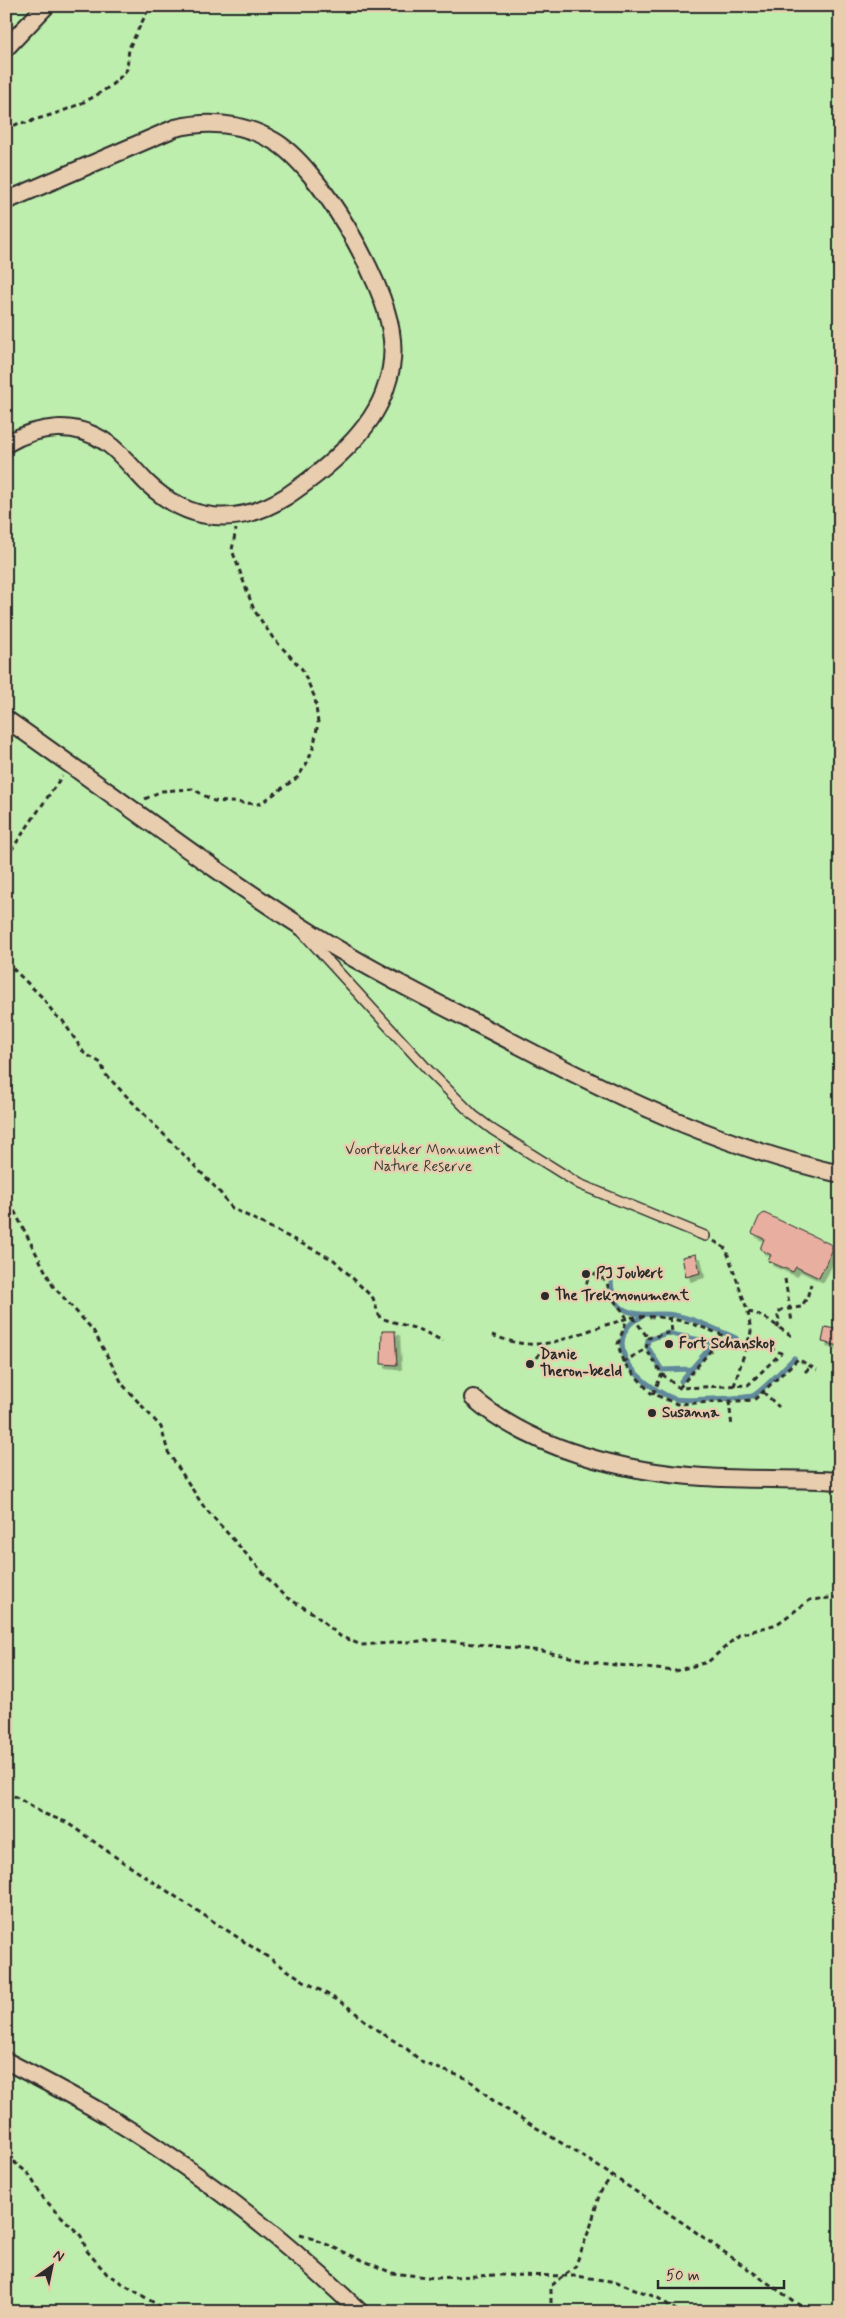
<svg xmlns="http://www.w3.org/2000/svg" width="846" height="2318" viewBox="0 0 846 2318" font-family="Mynerve,sans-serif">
<defs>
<filter id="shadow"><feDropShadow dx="4.5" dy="4.5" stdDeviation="0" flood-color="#0004"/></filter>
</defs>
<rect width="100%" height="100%" fill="#e8ceaf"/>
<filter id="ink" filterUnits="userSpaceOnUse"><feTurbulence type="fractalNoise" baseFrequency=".02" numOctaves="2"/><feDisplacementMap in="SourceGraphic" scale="10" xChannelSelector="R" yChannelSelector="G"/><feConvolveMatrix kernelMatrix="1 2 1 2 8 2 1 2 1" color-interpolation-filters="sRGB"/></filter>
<g filter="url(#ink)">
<rect fill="#bdeead" stroke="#748c6c" x="6" y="6" width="834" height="2306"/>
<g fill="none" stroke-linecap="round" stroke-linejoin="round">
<g stroke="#60899b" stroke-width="5">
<path d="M611,1280C611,1289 614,1302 622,1308C633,1316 650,1314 663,1314C687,1314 714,1329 736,1338"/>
<path d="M640,1318C632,1321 627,1326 624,1334C613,1362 652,1391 675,1399C683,1401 743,1398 752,1396C759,1394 787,1365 794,1358"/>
<polyline points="681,1381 714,1343 667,1333 648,1340 647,1346 662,1370 691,1369"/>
</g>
</g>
<g fill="#e8afa0" stroke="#2b2b2b" filter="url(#shadow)">
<polygon points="764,1213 832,1245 832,1251 819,1278 796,1267 793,1272 768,1261 771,1255 760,1249 764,1239 752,1233 759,1217"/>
<polygon points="696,1254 700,1273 686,1277 682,1257"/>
<polygon points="825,1327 840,1330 840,1346 822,1342"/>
<polygon points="382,1331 395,1331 397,1365 381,1364"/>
</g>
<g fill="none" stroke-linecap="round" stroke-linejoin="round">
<g stroke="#2b2b2b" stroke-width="12">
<polyline id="lane" points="302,932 430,1072 473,1115 493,1130 579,1184 705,1236"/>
</g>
<g stroke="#2b2b2b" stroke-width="20">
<g id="street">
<polyline points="6,48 46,6"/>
<path d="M6,201L175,128C209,120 243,123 274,141C319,167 384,280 391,332C394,350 392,370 386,387C373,431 324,471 287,496C238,527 189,523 147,483C134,470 122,454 107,443C75,421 39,425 6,444"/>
<path d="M6,719C111,792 213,872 321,939C385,978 453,1011 520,1046C625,1101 723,1147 840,1174"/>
<path d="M473,1398C533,1450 626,1472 703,1477C749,1480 794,1478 840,1481"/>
<path d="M6,2061C41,2079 76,2097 109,2117C198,2171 285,2240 360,2312"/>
</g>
</g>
<g stroke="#2b2b2b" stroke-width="3" stroke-dasharray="5 4" stroke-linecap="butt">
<path d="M6,130L21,122L28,124L33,120C65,112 107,96 127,69L129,48L150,6"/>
<polyline points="145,799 161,791 193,789 214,801 260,804 298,777 308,761 314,745 318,723 315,698 302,669 273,638 254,610 232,550 236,529"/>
<polyline points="6,858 62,776"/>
<polyline points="6,962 43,998 55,1015 63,1021 84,1053 101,1063 105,1074 218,1190 232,1208 334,1260 373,1298 380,1318 421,1330 443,1341"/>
<polyline points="6,1195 53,1286 93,1330 123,1385 161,1427 168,1452 204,1507 284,1596 313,1613 340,1636 361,1645 437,1640 542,1651 598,1663 675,1671 708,1662 739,1635 777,1624 810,1600 840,1597"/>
<polyline points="714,1241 726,1249 748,1312 751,1332 734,1386"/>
<polyline points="785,1279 792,1322"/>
<path d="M584,1293L590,1271L607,1281C610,1303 619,1302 627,1319L618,1344L623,1362L651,1393L677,1404L754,1400L798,1359L817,1370"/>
<path d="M748,1312C768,1315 774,1326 792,1336"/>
<polyline points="633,1317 648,1338"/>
<polyline points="670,1317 672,1332 648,1338 646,1349 662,1374 679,1388 748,1385 781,1353 748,1338"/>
<polyline points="777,1328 780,1322 777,1314 781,1310 801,1307 807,1298 811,1284"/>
<path d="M492,1335C542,1355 562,1338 609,1324C618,1322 627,1317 635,1317C677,1314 708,1329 745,1345"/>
<polyline points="537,1358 542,1348 541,1344"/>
<polyline points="623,1362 646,1349"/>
<polyline points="805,1372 811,1366"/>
<polyline points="679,1388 717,1343 744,1348"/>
<polyline points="763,1392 779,1407"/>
<polyline points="653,1394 662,1374"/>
<polyline points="729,1401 732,1427"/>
<polyline points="6,1791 42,1813 66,1822 120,1860 304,1981 346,2005 374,2028 407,2049 423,2063 468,2079 496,2103 581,2155 683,2223 809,2312"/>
<polyline points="6,2156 28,2173 44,2199 81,2236 87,2251 107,2274 169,2312"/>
<polyline points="300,2235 314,2239 392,2273 435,2278 496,2275 576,2276 617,2282 658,2298 679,2312"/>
<polyline points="551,2312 551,2286 575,2267 591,2225 600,2192 612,2176"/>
</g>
<use href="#lane" stroke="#e8ceaf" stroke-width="9"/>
<use href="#street" stroke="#e8ceaf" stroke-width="16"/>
</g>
</g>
<g fill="#2b2b2b" stroke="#e8ceaf" stroke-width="2">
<circle cx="586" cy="1274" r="5"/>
<circle cx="545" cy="1296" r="5"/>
<circle cx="669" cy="1344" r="5"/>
<circle cx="530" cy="1364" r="5"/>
<circle cx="652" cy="1413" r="5"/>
</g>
<g text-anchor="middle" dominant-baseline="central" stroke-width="5" stroke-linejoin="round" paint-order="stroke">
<g font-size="15" fill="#3a3e38" stroke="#e8ceaf">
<text x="423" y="1150">Voortrekker Monument<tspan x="423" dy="17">Nature Reserve</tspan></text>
</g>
<g font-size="15" font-weight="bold" fill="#2b2b2b" stroke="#e8ceaf" text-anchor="start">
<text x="596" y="1274">PJ Joubert</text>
<text x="555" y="1296">The Trekmonument</text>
<text x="679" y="1344">Fort Schanskop</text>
<text x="540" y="1355">Danie<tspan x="540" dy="17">Theron-beeld</tspan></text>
<text x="662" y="1413">Susanna</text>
</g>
</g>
<rect width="846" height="2318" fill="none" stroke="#e8ceaf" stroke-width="25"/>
<rect x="12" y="12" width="821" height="2293" fill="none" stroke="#2b2b2b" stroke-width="2" filter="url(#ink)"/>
<g transform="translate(52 2266) rotate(33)" stroke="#e8ceaf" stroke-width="4" paint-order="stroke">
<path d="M0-4L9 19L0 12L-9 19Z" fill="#2b2b2b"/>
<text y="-8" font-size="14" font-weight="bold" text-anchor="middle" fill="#2b2b2b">N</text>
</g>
<path d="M658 2280v8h126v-8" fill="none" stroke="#2b2b2b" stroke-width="2.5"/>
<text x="666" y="2280" font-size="15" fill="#2b2b2b" stroke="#e8ceaf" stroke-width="4" paint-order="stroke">50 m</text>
</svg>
